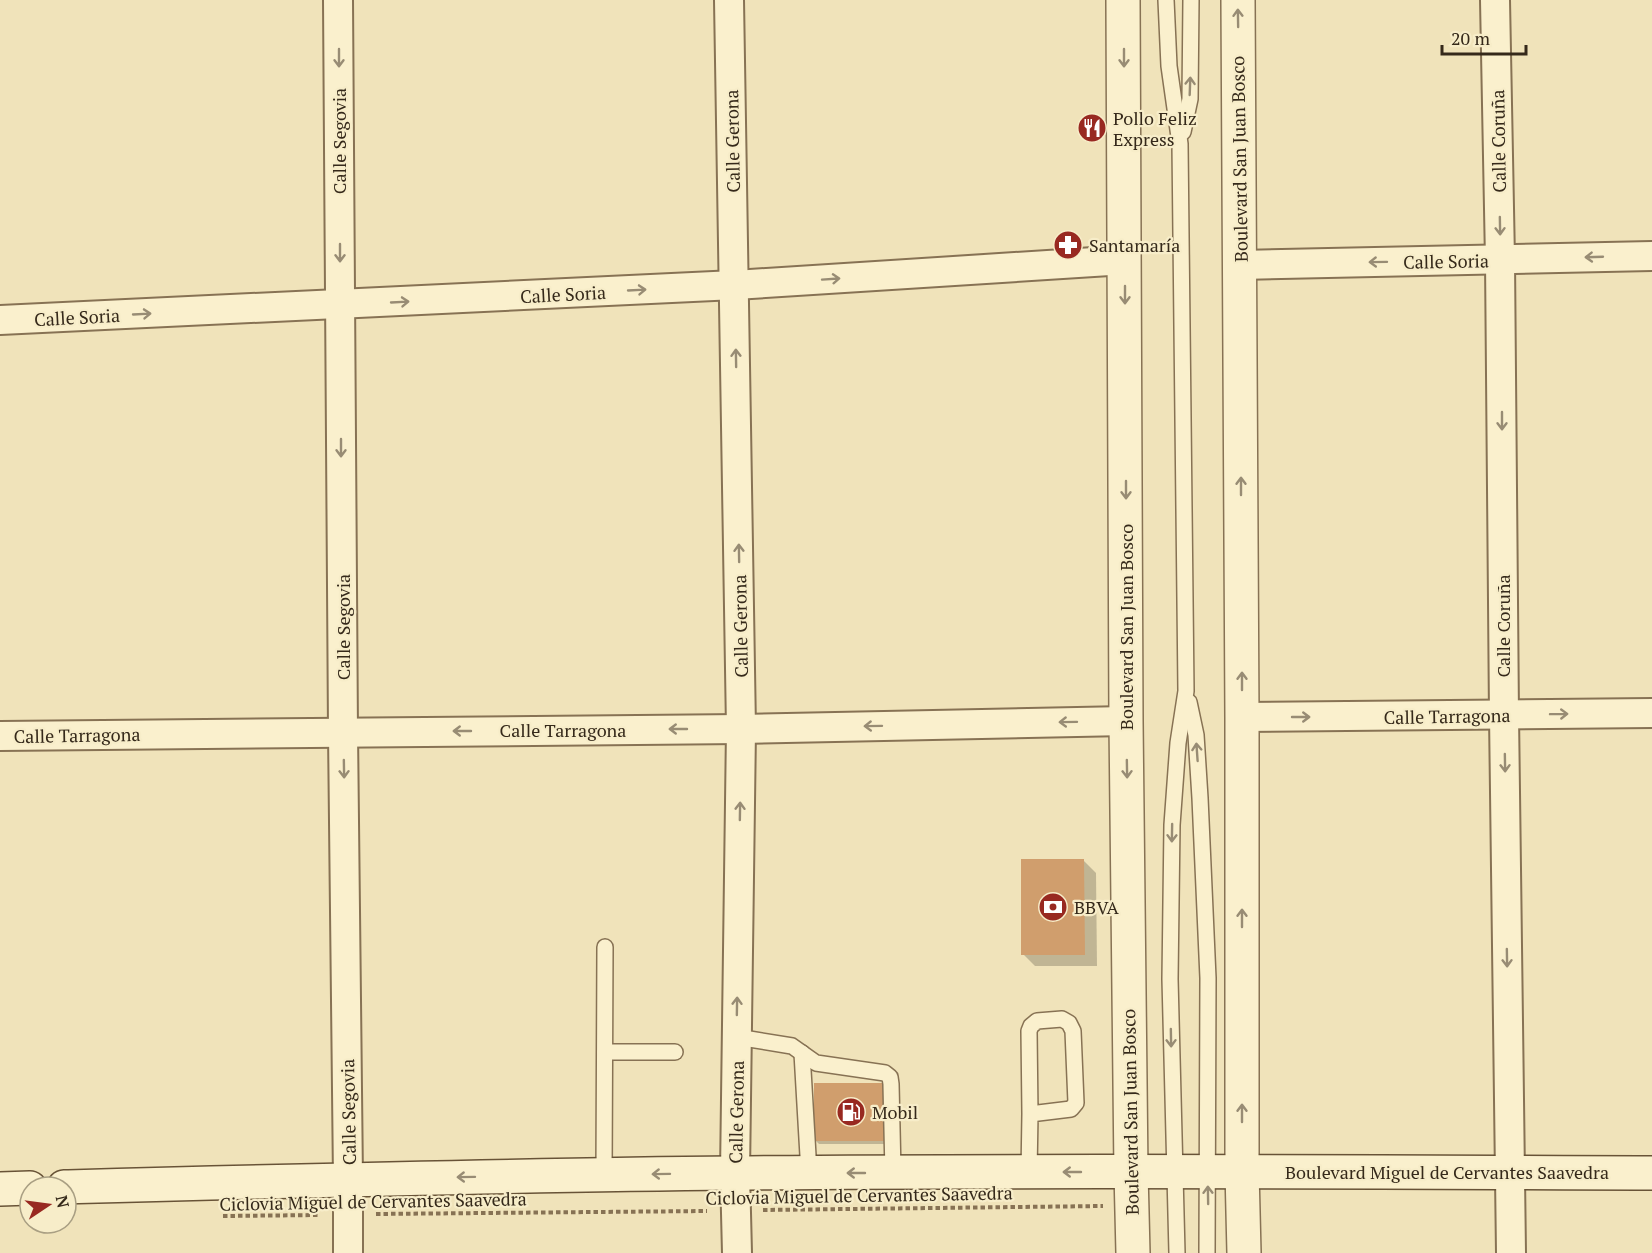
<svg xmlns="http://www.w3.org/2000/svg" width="1652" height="1253" viewBox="0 0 1652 1253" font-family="'PT Serif',serif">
<rect width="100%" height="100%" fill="#f0e3ba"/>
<g fill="#0003">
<polygon points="1084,861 1096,873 1097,966 1035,966 1023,954"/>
<polygon points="815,1085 891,1144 819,1144 816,1141"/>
</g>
<g fill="#d09e6d">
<polygon points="1021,859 1084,859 1085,955 1021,955"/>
<polygon points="814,1083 887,1083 888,1141 814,1141"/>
</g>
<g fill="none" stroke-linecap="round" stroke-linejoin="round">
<g stroke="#877254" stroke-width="18">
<g id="service">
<polyline points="1166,0 1169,66 1180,144 1186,691 1178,743 1172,825 1170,979 1177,1253"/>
<polyline points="1183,132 1190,99 1191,0"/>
<polyline points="1189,702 1196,735 1200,798 1208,978 1207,1253"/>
<polyline points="737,1037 792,1046 816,1063 885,1073 890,1077 891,1084 893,1173"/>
<polyline points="605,1052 675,1052"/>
<polyline points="802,1053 809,1173"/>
<polyline points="1029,1173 1030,1114 1029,1031 1031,1026 1037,1021 1062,1019 1069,1023 1073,1031 1076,1103 1071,1109 1030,1114"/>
<polyline points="604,1175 605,947"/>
</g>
</g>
<g stroke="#877254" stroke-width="32">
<g id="minor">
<polyline points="338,0 343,732 348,1179 348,1253"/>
<polyline points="729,0 741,729 735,1173 737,1253"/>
<polyline points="1495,0 1500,260 1504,715 1511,1253"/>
<polyline points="1240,265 1652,256"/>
<polyline points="0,320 735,285 1125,260"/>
<polyline points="1242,717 1652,713"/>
<polyline points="0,736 741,729 1126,721"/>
</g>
</g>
<g stroke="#877254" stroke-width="36">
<g id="tertiary">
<polyline points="1123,0 1126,721 1131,1172 1133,1253"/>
<polyline points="1238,0 1242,717 1242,1171 1244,1253"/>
</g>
</g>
<g stroke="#685337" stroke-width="36">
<g id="secondary">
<path d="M64,1187C288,1181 511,1175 734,1173C1040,1170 1346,1172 1652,1173"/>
<polyline points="0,1189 30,1188"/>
</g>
</g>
<g stroke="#877254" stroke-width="4" stroke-dasharray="4.5 3" stroke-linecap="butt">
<polyline points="763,1210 1103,1206"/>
<polyline points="376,1214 707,1211"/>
<polyline points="223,1216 320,1215"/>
</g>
<use href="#service" stroke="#faf0cd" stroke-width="15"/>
<use href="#minor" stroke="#faf0cd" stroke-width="28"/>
<use href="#tertiary" stroke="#faf0cd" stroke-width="33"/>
<use href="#secondary" stroke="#faf0cd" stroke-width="33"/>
</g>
<defs><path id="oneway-shaft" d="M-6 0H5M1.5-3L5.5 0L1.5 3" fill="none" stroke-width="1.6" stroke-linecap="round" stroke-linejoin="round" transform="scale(1.5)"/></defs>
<g stroke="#988c74">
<use href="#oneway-shaft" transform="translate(1238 18) rotate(-91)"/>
<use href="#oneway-shaft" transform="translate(339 58) rotate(90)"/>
<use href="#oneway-shaft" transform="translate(1124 58) rotate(90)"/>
<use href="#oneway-shaft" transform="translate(1190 86) rotate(-88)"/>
<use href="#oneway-shaft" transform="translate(1500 226) rotate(89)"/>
<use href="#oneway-shaft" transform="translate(340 253) rotate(90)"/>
<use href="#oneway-shaft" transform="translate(1594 257) rotate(178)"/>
<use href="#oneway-shaft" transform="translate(1378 262) rotate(179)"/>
<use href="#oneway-shaft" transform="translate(831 279) rotate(-4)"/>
<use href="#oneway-shaft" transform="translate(637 290) rotate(-3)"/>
<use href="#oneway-shaft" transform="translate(1125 295) rotate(90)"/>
<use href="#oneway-shaft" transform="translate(400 302) rotate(-3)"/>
<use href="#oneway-shaft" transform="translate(142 314) rotate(-3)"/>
<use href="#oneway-shaft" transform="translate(736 358) rotate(-91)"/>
<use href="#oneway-shaft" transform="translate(1502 421) rotate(90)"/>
<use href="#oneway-shaft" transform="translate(341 448) rotate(90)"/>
<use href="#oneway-shaft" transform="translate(1241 486) rotate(-90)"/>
<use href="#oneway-shaft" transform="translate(1126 490) rotate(90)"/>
<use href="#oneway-shaft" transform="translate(739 553) rotate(-91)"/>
<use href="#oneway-shaft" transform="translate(1242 681) rotate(-90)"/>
<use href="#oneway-shaft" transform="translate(1559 714) rotate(-1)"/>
<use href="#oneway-shaft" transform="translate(1301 717)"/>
<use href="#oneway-shaft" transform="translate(1068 722) rotate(179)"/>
<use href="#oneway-shaft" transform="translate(873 726) rotate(179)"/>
<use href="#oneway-shaft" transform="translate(678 729) rotate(180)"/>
<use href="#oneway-shaft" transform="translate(462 731) rotate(180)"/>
<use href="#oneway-shaft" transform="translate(1197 752) rotate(-94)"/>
<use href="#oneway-shaft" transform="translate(1505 763) rotate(89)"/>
<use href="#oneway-shaft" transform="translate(344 769) rotate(89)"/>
<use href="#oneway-shaft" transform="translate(1127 769) rotate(89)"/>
<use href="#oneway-shaft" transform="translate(740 811) rotate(-89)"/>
<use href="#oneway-shaft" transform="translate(1172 833) rotate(91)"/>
<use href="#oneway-shaft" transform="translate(1242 918) rotate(-90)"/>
<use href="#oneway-shaft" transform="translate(1507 958) rotate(89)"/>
<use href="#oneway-shaft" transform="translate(737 1006) rotate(-89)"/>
<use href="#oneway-shaft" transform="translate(1171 1038) rotate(89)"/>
<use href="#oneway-shaft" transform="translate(1242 1113) rotate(-90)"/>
<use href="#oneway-shaft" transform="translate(1072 1172) rotate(180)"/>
<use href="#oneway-shaft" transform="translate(856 1173) rotate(180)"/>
<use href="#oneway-shaft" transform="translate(661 1174) rotate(179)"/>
<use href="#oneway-shaft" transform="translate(466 1177) rotate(179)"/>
<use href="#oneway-shaft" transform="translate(1208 1195) rotate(-91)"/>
</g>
<defs>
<g id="restaurant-disc" transform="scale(1.5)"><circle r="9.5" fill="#982921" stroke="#f7edc9"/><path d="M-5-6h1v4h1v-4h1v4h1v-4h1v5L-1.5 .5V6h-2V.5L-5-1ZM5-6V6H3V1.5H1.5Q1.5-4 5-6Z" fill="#fff"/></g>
<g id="pharmacy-disc" transform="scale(1.5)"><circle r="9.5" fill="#982921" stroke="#f7edc9"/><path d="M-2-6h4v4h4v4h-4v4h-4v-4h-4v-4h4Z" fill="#fff"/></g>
<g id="bank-disc" transform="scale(1.5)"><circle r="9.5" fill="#982921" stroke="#f7edc9"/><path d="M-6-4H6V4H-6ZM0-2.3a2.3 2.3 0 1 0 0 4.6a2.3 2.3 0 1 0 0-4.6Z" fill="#fff"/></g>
<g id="fuel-disc" transform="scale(1.5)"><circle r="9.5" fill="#982921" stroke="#f7edc9"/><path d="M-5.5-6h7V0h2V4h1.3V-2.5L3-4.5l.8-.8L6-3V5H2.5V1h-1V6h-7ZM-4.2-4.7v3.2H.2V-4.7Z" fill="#fff"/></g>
</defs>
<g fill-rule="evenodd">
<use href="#restaurant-disc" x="1092" y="128"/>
<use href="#pharmacy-disc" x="1068" y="245"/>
<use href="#bank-disc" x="1053" y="907"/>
<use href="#fuel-disc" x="851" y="1112"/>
</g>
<g text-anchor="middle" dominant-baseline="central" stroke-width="4.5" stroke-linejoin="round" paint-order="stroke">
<g font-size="18" fill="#35291a" stroke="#f7edc9" text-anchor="start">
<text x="1113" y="118">Pollo Feliz<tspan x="1113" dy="21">Express</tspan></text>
<text x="1089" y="245">Santamaría</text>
<text x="1074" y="907">BBVA</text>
<text x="872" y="1112">Mobil</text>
</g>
<g font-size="18" fill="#35291a" stroke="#f7edc9">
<text transform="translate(339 141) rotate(-90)">Calle Segovia</text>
<text transform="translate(732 141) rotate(-91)">Calle Gerona</text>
<text transform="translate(1498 141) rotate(-91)">Calle Coruña</text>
<text transform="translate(1239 159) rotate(-91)">Boulevard San Juan Bosco</text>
<text transform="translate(1446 261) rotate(-1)">Calle Soria</text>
<text transform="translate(563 294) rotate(-3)">Calle Soria</text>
<text transform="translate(77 317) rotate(-3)">Calle Soria</text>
<text transform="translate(740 626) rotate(-91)">Calle Gerona</text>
<text transform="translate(1503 626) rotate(-90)">Calle Coruña</text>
<text transform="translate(343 627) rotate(-90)">Calle Segovia</text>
<text transform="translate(1126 627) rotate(-90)">Boulevard San Juan Bosco</text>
<text transform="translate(1447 716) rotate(-1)">Calle Tarragona</text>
<text x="563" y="730">Calle Tarragona</text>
<text transform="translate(77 735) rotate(-1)">Calle Tarragona</text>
<text transform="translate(348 1112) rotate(-91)">Calle Segovia</text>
<text transform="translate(736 1112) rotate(-89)">Calle Gerona</text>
<text transform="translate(1130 1112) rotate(-91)">Boulevard San Juan Bosco</text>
<text x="1447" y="1172">Boulevard Miguel de Cervantes Saavedra</text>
<text transform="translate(859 1195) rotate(-1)">Ciclovia Miguel de Cervantes Saavedra</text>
<text transform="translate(373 1201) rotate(-1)">Ciclovia Miguel de Cervantes Saavedra</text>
</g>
</g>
<g transform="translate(48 1205) rotate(77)"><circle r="28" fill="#f7edc9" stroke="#a99f83" stroke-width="1.5"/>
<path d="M0-4.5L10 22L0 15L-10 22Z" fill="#982921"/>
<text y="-9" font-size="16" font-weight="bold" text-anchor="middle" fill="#35291a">N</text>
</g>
<path d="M1442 45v9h84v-9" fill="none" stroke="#35291a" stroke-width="3"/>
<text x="1451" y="45" font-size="18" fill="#35291a" stroke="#f7edc9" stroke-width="4.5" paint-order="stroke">20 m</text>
</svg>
